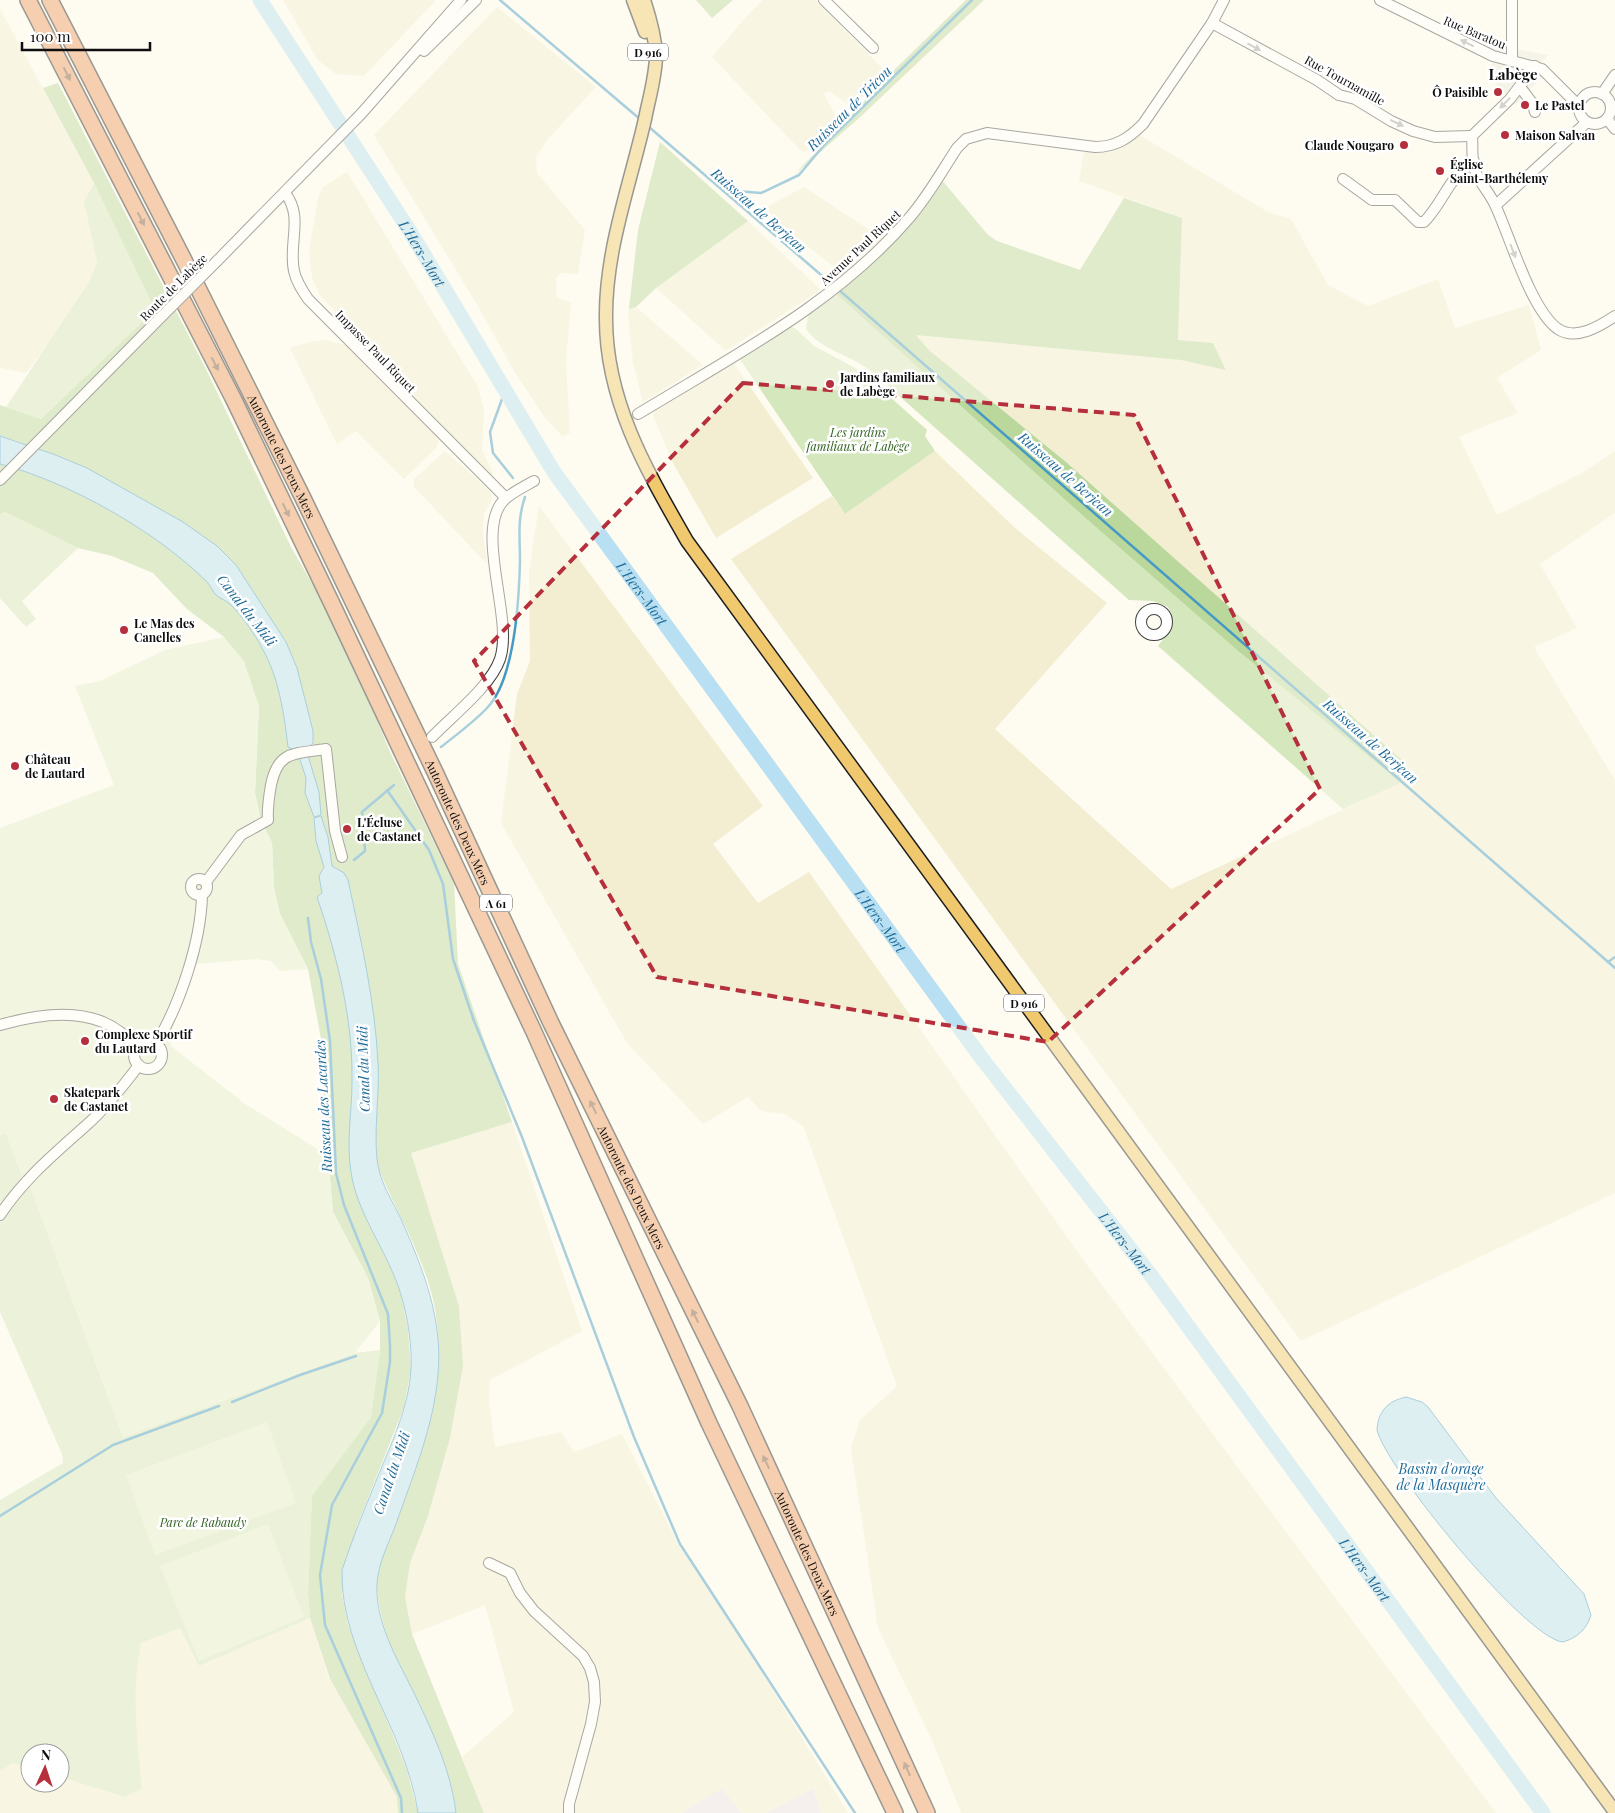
<svg xmlns="http://www.w3.org/2000/svg" width="1615" height="1813" viewBox="0 0 1615 1813" font-family="'Playfair Display',serif">
<rect width="100%" height="100%" fill="#fefbf1"/>
<g fill="#ebe3ec">
<polygon points="722,1788 742,1813 682,1813 683,1811"/>
<polygon points="813,1788 821,1813 765,1813"/>
</g>
<g fill="#f3eed2">
<polygon points="283,0 436,0 364,76 336,74 318,60"/>
<polygon points="763,0 815,0 886,72 853,107 829,91 824,94 838,120 811,150 802,152 712,57 746,17"/>
<polygon points="497,7 596,87 547,140 536,158 537,173 585,230 578,274 561,273 556,278 557,297 571,303 566,361 570,433 562,436 545,418 514,371 476,303 374,135"/>
<polygon points="0,9 94,183 84,202 97,262 89,282 53,338 26,373 0,368"/>
<polygon points="1138,134 1268,212 1291,219 1328,285 1368,306 1438,279 1455,328 1529,305 1541,350 1497,378 1518,413 1459,437 1497,515 1582,473 1615,451 1615,513 1540,564 1577,628 1534,647 1615,780 1615,1193 1301,1341 731,559 832,496 845,514 935,451 1014,527 1107,603 995,729 1171,889 1401,783 1403,761 1066,462 930,351 916,334 1181,360 1226,369 1213,343 1178,340 1182,218 1079,181 1084,151 1110,152 1120,148"/>
<polygon points="347,172 478,387 484,410 482,450 493,473 492,476 416,400 319,294 312,277 309,251 318,198 323,187"/>
<polygon points="804,187 882,238 843,274 776,222 766,207"/>
<polygon points="748,221 821,290 726,351 656,288"/>
<polygon points="636,307 703,365 643,402 633,363 628,315 629,309"/>
<polygon points="325,340 346,345 439,440 436,448 404,479 356,431 337,444 290,348 309,342"/>
<polygon points="733,362 813,478 716,538 674,465 653,416 656,407"/>
<polygon points="445,451 489,490 493,497 484,514 483,533 487,564 414,487 414,479"/>
<polygon points="539,506 763,806 713,844 758,903 809,872 1084,1261 1496,1813 961,1813 931,1738 878,1628 851,1448 860,1420 897,1386 803,1126 785,1114 761,1111 748,1097 703,1124 627,1043 501,823 517,694 530,661 529,572"/>
<polygon points="512,1122 582,1331 490,1380 489,1402 495,1447 561,1432 574,1452 622,1434 680,1547 752,1656 848,1813 821,1813 813,1788 765,1813 742,1813 722,1788 682,1813 484,1813 462,1757 514,1712 485,1605 412,1634 405,1597 410,1563 428,1516 450,1438 463,1366 459,1306 410,1153"/>
<polygon points="310,1618 328,1676 397,1797 398,1813 0,1813 0,1771 13,1763 30,1768 30,1783 60,1783 60,1777 125,1797 142,1789 134,1715 137,1663 141,1643 180,1628 199,1666"/>
</g>
<g fill="#d5e7bc">
<polygon points="94,183 155,310 41,419 6,407 89,282 97,262 84,202"/>
<path d="M834,292L1082,515L1238,651L1401,783L1343,809L1158,646C1169,632 1177,624 1168,607L1153,601L1129,600L887,385C878,377 869,369 859,363C840,352 820,348 806,329L808,315Z"/>
<polygon points="786,326 795,328 814,346 855,368 870,379 927,430 925,436 935,451 845,514 739,358"/>
<polygon points="5,512 78,548 22,601 36,619 26,627 0,598 0,514"/>
<polygon points="6,1133 22,1176 0,1205 0,1135"/>
<path d="M29,1183L123,1437L355,1353L380,1350L371,1417L312,1496L308,1593L310,1618L199,1666L180,1628L141,1643C131,1692 137,1740 142,1789L125,1797L60,1777V1753H30V1768L13,1763L0,1771V1500L63,1463L62,1454L0,1312V1222Z"/>
</g>
<g fill="#bad79c">
<polygon points="696,0 733,0 712,18"/>
<polygon points="966,0 984,0 858,119 794,175 889,75"/>
<path d="M58,83L205,367L291,547L344,639L390,752L454,883L458,964L512,1122L411,1153L459,1306L463,1366L450,1438L428,1516L410,1563L405,1597L412,1634L484,1813H456C448,1732 382,1668 377,1587C375,1565 403,1503 412,1479C432,1422 447,1360 433,1299C422,1254 397,1212 379,1170L377,1154L386,1255L401,1294L408,1329L411,1370L404,1407L357,1526L342,1594L348,1624L407,1770L418,1813H398L397,1797L330,1679L310,1618L308,1593L312,1496L371,1417L380,1350V1321L368,1278L333,1212L323,1102L322,1044L308,969L280,914L274,888L272,843L261,820L255,793L259,706L224,637L187,609L153,573L112,556L78,548L5,512L0,514V453L23,443L0,436V405L41,419L155,310L94,183L43,88Z"/>
<polygon points="660,142 748,221 656,288 636,307 629,309 638,230"/>
<polygon points="941,179 988,235 997,241 1080,270 1124,198 1182,218 1178,340 1213,343 1226,370 1181,360 916,335 930,351 1066,462 1403,761 1401,783 1238,651 1082,515 834,292"/>
</g>
<g fill="#e5efcd">
<polygon points="224,637 244,661 259,706 255,793 261,820 272,843 274,887 280,914 308,969 280,971 271,961 256,959 196,964 170,1036 171,1046 245,1104 327,1155 333,1212 368,1278 380,1321 355,1353 123,1437 29,1183 22,1176 6,1133 0,1135 0,828 114,785 75,686 100,681 165,650"/>
<polygon points="267,1422 296,1503 155,1555 126,1475"/>
<polygon points="268,1524 304,1617 199,1661 160,1566"/>
</g>
<polygon fill="#eeeae0" points="1509,36 1516,49 1548,55 1540,64 1548,71 1515,105 1489,77 1495,50"/>
<g fill="#b8e0f2" stroke="#4499c5">
<path d="M0,436L53,454L87,468L183,522L217,546L236,565L286,642L297,668L313,731V743L308,749L309,759L319,792L321,815L314,817L305,793L306,778L297,751L288,747C284,713 279,678 262,648C254,633 243,617 231,605C226,600 220,599 215,594C212,590 210,585 207,582C156,531 69,482 0,464Z"/>
<path d="M321,816L328,837L332,866L344,873L348,880C361,941 375,1001 378,1063C380,1094 372,1143 379,1170C383,1187 394,1204 401,1219C423,1269 443,1318 438,1374C434,1426 413,1475 396,1524C389,1543 378,1563 377,1584C375,1621 396,1657 412,1689C431,1728 451,1770 456,1813H418C406,1728 340,1656 342,1570C352,1540 364,1510 376,1481C390,1446 409,1408 411,1369C412,1345 408,1318 401,1295C389,1253 357,1215 351,1172C346,1141 352,1112 352,1082C353,1018 337,956 317,897L322,893L319,876L324,867L316,841L314,818Z"/>
<path d="M1406,1397L1422,1402L1428,1407L1496,1498L1584,1594L1591,1615C1587,1629 1577,1638 1563,1642C1526,1639 1386,1468 1377,1430C1378,1411 1388,1401 1406,1397Z"/>
</g>
<g fill="none" stroke-linecap="round" stroke-linejoin="round">
<g stroke="#4499c5" stroke-width="2.5">
<polyline points="500,0 641,120"/>
<polyline points="649,127 834,286"/>
<polyline points="724,190 761,193 799,175 825,144 972,0"/>
<polyline points="839,290 1615,968"/>
<polyline points="505,391 490,432 493,453 513,478"/>
<path d="M441,747C456,735 474,722 487,708C515,679 519,600 520,561C520,538 517,520 525,497"/>
<polyline points="387,790 429,850 443,884 453,959 474,1021 522,1137 634,1437 680,1544 855,1813"/>
<polyline points="354,860 365,851 362,812 394,785"/>
<polyline points="308,918 311,942 321,979 330,1041 336,1173 344,1205 388,1314 390,1346 390,1362 382,1413 332,1505 320,1575 325,1625 401,1798 402,1813"/>
<polyline points="1608,962 1615,957"/>
<polyline points="232,1402 300,1375 356,1356"/>
<polyline points="0,1516 113,1445 219,1406"/>
</g>
<path stroke="#b8e0f2" stroke-width="15" id="s1" d="M260,0L411,233L554,472L983,1060L1150,1274L1543,1813"/>
<g stroke="#414141" stroke-width="12">
<g id="minor">
<polyline points="824,0 873,48"/>
<polyline points="1380,0 1493,56 1542,69 1579,106"/>
<polyline points="1212,23 1317,80 1339,95 1355,99 1391,121 1413,131 1435,137 1472,136"/>
<polyline points="424,51 476,0"/>
<polyline points="1512,60 1512,0"/>
<path d="M1535,66L1510,99L1472,136C1473,146 1471,161 1475,170C1479,183 1491,194 1496,207C1510,237 1531,310 1558,329C1576,341 1600,326 1615,316"/>
<polyline points="1520,87 1533,104 1535,112"/>
<circle cx="1595" cy="108" r="16"/>
<polyline points="1602,94 1615,75"/>
<polyline points="1607,119 1615,129"/>
<path d="M1343,179L1372,200H1395L1418,222H1424C1443,203 1449,176 1474,161"/>
<path d="M285,193C304,217 288,243 294,271C296,281 302,290 308,299L506,498"/>
<polyline points="1496,205 1587,122"/>
<polyline points="217,261 361,114 461,0"/>
<path d="M638,414C733,356 837,303 910,217C928,196 942,171 957,148L966,139L987,133L1095,147C1116,147 1129,138 1143,124L1212,23L1224,0"/>
<polyline points="0,480 160,318"/>
<circle cx="1154" cy="622" r="13"/>
<path d="M432,737C452,716 491,686 500,659C514,618 473,529 505,499C513,492 525,486 534,481"/>
<circle cx="199" cy="887" r="8"/>
<path d="M206,882L241,835L268,820C267,808 269,797 271,785C278,750 295,754 326,749L335,831L342,857"/>
<path d="M0,1025C46,1012 105,1004 136,1049"/>
<circle cx="148" cy="1055" r="14"/>
<path d="M156,1044C180,1004 201,942 202,895"/>
<path d="M0,1215C25,1177 58,1151 91,1121C109,1104 124,1085 139,1065"/>
<polyline points="489,1563 510,1573 520,1593 534,1611 583,1656 590,1668 594,1682 595,1702 591,1724 569,1804 569,1813"/>
</g>
</g>
<g stroke="#1f1f1f" stroke-width="15">
<g id="major">
<polyline points="633,0 645,32"/>
<path d="M644,0C650,18 655,36 656,55C656,76 649,98 645,119C630,185 605,251 606,319C606,402 647,471 687,541L1615,1812"/>
</g>
</g>
<g stroke="#1f1f1f" stroke-width="18">
<g id="highway">
<polyline points="28,0 234,400 334,608 534,1032 709,1423 895,1813"/>
<path id="s2" d="M50,0L185,262L302,496L435,772L551,1023L740,1406L927,1813"/>
</g>
</g>
<use href="#minor" stroke="#fff" stroke-width="10"/>
<use href="#major" stroke="#f0c96f" stroke-width="12"/>
<use href="#highway" stroke="#eb9962" stroke-width="15"/>
<g stroke="#414141" stroke-width="12" stroke-linecap="butt">
<polyline id="minor-bridge" points="160,318 217,261"/>
</g>
<use href="#minor-bridge" stroke="#fff" stroke-width="10"/>
</g>
<defs><path id="oneway-solid" d="M-6-.8H1V-3.2L6.5 0L1 3.2V.8H-6Z" transform="scale(1.25)"/></defs>
<g fill="#9f9f9f">
<use href="#oneway-solid" transform="translate(1467 43) rotate(-154)"/>
<use href="#oneway-solid" transform="translate(1254 47) rotate(29)"/>
<use href="#oneway-solid" transform="translate(1505 103) rotate(134)"/>
<use href="#oneway-solid" transform="translate(1397 123) rotate(25)"/>
<use href="#oneway-solid" transform="translate(1513 251) rotate(69)"/>
</g>
<g fill="#7c5438">
<use href="#oneway-solid" transform="translate(67 74) rotate(63)"/>
<use href="#oneway-solid" transform="translate(141 219) rotate(63)"/>
<use href="#oneway-solid" transform="translate(215 364) rotate(63)"/>
<use href="#oneway-solid" transform="translate(286 510) rotate(64)"/>
<use href="#oneway-solid" transform="translate(593 1107) rotate(-116)"/>
<use href="#oneway-solid" transform="translate(695 1316) rotate(-116)"/>
<use href="#oneway-solid" transform="translate(766 1462) rotate(-115)"/>
<use href="#oneway-solid" transform="translate(907 1769) rotate(-114)"/>
</g>
<path d="M0 0H1615V1813H0ZM743,383L1134,415L1320,789L1048,1042L657,977L474,661Z" fill="#fefbf1" fill-opacity=".55" fill-rule="evenodd"/>
<path fill="none" stroke="#b62f3d" stroke-width="4" stroke-dasharray="10 6" stroke-linejoin="round" d="M743,383L1134,415L1320,789L1048,1042L657,977L474,661Z"/>
<g fill="#b62f3d" stroke="#fff" stroke-width="2">
<circle cx="1498" cy="92" r="5"/>
<circle cx="1525" cy="105" r="5"/>
<circle cx="1505" cy="135" r="5"/>
<circle cx="1404" cy="145" r="5"/>
<circle cx="1440" cy="171" r="5"/>
<circle cx="830" cy="384" r="5"/>
<circle cx="124" cy="630" r="5"/>
<circle cx="15" cy="766" r="5"/>
<circle cx="347" cy="829" r="5"/>
<circle cx="85" cy="1041" r="5"/>
<circle cx="54" cy="1099" r="5"/>
</g>
<g text-anchor="middle" dominant-baseline="central" stroke-width="5" stroke-linejoin="round" paint-order="stroke">
<g fill="#fff" stroke="#565656" stroke-width="1">
<rect x="628" y="43.5" width="40" height="17" rx="4"/>
<rect x="480" y="894.5" width="32" height="17" rx="4"/>
<rect x="1004" y="994.5" width="40" height="17" rx="4"/>
</g>
<g font-size="11" font-weight="bold" fill="#0e0e0e">
<text x="648" y="52">D 916</text>
<text x="496" y="903">A 61</text>
<text x="1024" y="1003">D 916</text>
</g>
<g font-size="12" fill="#0e0e0e" stroke="#fff">
<text transform="translate(1475 32) rotate(23)">Rue Baratou</text>
<text transform="translate(1345 80) rotate(29)">Rue Tournamille</text>
<text transform="translate(860 247) rotate(-43)">Avenue Paul Riquet</text>
<text transform="translate(173 287) rotate(-45)">Route de Labège</text>
<text transform="translate(376 351) rotate(46)">Impasse Paul Riquet</text>
<text stroke="none"><textPath href="#s2" startOffset="512">Autoroute des Deux Mers</textPath></text>
<text stroke="none"><textPath href="#s2" startOffset="918">Autoroute des Deux Mers</textPath></text>
<text stroke="none"><textPath href="#s2" startOffset="1322">Autoroute des Deux Mers</textPath></text>
<text stroke="none"><textPath href="#s2" startOffset="1728">Autoroute des Deux Mers</textPath></text>
</g>
<g font-size="12" font-weight="bold" fill="#0e0e0e" stroke="#fff" text-anchor="start">
<text x="1488" y="92" text-anchor="end">Ô Paisible</text>
<text x="1535" y="105">Le Pastel</text>
<text x="1515" y="135">Maison Salvan</text>
<text x="1394" y="145" text-anchor="end">Claude Nougaro</text>
<text x="1450" y="164">Église<tspan x="1450" dy="14">Saint-Barthélemy</tspan></text>
<text x="840" y="377">Jardins familiaux<tspan x="840" dy="14">de Labège</tspan></text>
<text x="134" y="623">Le Mas des<tspan x="134" dy="14">Canelles</tspan></text>
<text x="25" y="759">Château<tspan x="25" dy="14">de Lautard</tspan></text>
<text x="357" y="822">L'Écluse<tspan x="357" dy="14">de Castanet</tspan></text>
<text x="95" y="1034">Complexe Sportif<tspan x="95" dy="14">du Lautard</tspan></text>
<text x="64" y="1092">Skatepark<tspan x="64" dy="14">de Castanet</tspan></text>
</g>
<g font-size="12" font-style="italic" fill="#336222" stroke="#fff">
<text x="858" y="432">Les jardins<tspan x="858" dy="14">familiaux de Labège</tspan></text>
<text x="203" y="1522">Parc de Rabaudy</text>
</g>
<g font-size="14" font-style="italic" fill="#1f6b99" stroke="#fff">
<text transform="translate(849 108) rotate(-45)">Ruisseau de Tricou</text>
<text transform="translate(759 210) rotate(41)">Ruisseau de Berjean</text>
<text stroke="none"><textPath href="#s1" startOffset="301">L'Hers-Mort</textPath></text>
<text transform="translate(1066 474) rotate(41)">Ruisseau de Berjean</text>
<text stroke="none"><textPath href="#s1" startOffset="706">L'Hers-Mort</textPath></text>
<text transform="translate(247 610) rotate(52)">Canal du Midi</text>
<text transform="translate(1371 741) rotate(41)">Ruisseau de Berjean</text>
<text stroke="none"><textPath href="#s1" startOffset="1111">L'Hers-Mort</textPath></text>
<text transform="translate(363 1069) rotate(-92)">Canal du Midi</text>
<text transform="translate(323 1106) rotate(-93)">Ruisseau des Lacardes</text>
<text stroke="none"><textPath href="#s1" startOffset="1516">L'Hers-Mort</textPath></text>
<text x="1441" y="1468">Bassin d'orage<tspan x="1441" dy="16">de la Masquère</tspan></text>
<text transform="translate(391 1473) rotate(-71)">Canal du Midi</text>
<text stroke="none"><textPath href="#s1" startOffset="1921">L'Hers-Mort</textPath></text>
</g>
<g font-size="15" font-weight="bold" fill="#0e0e0e" stroke="#fff">
<text x="1513" y="74">Labège</text>
</g>
</g>
<g transform="translate(45 1768) rotate(3)"><circle r="24" fill="#ffffff" stroke="#9f9f9f"/>
<path d="M0-4L9 19L0 12L-9 19Z" fill="#b62f3d"/>
<text y="-8" font-size="14" font-weight="bold" text-anchor="middle" fill="#0e0e0e">N</text>
</g>
<path d="M22 42v8h128v-8" fill="none" stroke="#0e0e0e" stroke-width="2.5"/>
<text x="30" y="42" font-size="15" fill="#0e0e0e" stroke="#ffffff" stroke-width="4" paint-order="stroke">100 m</text>
</svg>
